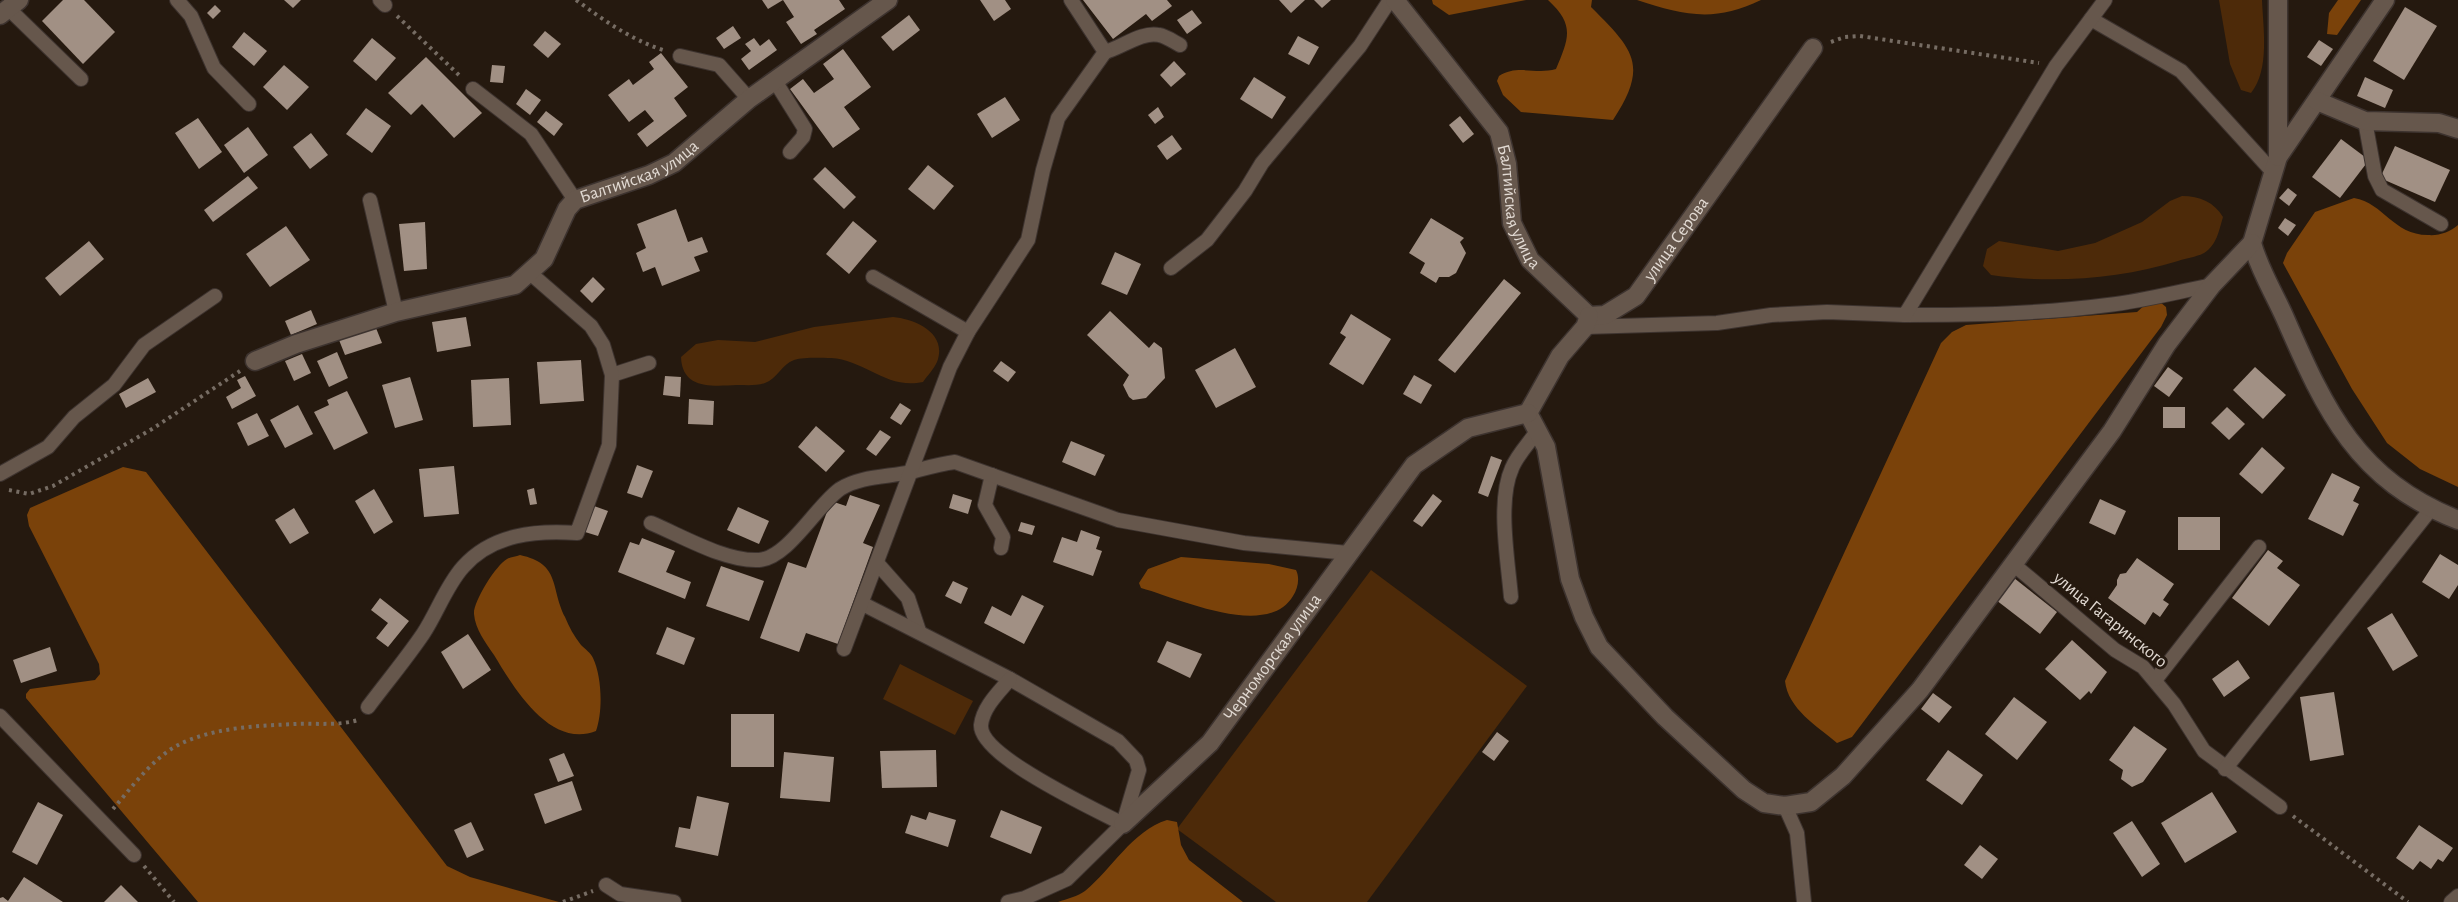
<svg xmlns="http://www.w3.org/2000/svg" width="2458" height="902" viewBox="0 0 2458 902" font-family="'Alegreya Sans',sans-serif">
<rect width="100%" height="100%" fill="#25190f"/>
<g fill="#4d2a09">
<path d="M2219,0H2262C2263,28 2270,69 2251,93L2241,90L2230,64Z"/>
<path d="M2182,196C2200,196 2214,202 2223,217C2219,230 2217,245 2204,253C2197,257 2186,258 2178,261C2119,279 2052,284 1991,275L1983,266L1987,249L1999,241L2058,251L2095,243L2142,222L2170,201Z"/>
<path d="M893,317C915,319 948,333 937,362C934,369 927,376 923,382C887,390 865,360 831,358C820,358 804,357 794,360C782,364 777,379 765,383C757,386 746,385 737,385C713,386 682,390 681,357L696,344L718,340L755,342L814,327Z"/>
<polygon points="1371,570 1527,686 1367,902 1276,902 1177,829"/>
<polygon points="900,664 973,701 955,735 883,699"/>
</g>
<g fill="#7a420a">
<polygon points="1432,0 1526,0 1449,15 1433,4"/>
<path d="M1548,0H1592L1591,7C1634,50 1649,65 1613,120L1521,112L1503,95L1497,81L1499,76C1518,64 1535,75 1556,69C1569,38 1575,25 1548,0Z"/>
<path d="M1637,0H1761C1714,23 1683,15 1637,0Z"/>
<polygon points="2338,0 2361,0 2337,35 2327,34 2329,13"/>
<path d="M2354,198C2384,203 2393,235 2428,235C2439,236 2450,232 2458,225V487L2420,469L2387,443L2352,389L2283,263L2287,253L2315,212Z"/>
<path d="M2160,302L2166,307L2167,315L2161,327L1852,737L1837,743C1817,726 1788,709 1785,681L1941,343L1952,332L1966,325L2137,312L2147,303Z"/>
<polygon points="123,467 146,472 447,866 470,877 559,902 198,902 26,698 26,694 30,689 95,680 100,674 99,664 29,526 27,515 30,508"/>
<path d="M520,555C561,564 550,587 565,617C569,627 574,636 581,645C585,649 591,653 593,658C602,677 603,711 596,731C550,749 514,688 494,655C486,643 475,629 474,614C473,602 496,565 507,559C510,557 516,557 520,555Z"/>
<path d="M1181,557L1269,564L1296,570C1300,578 1298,588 1293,596C1267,640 1178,598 1141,588L1139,583L1148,569Z"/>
<path d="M1167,820L1177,822L1181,845L1189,860L1243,902H1058C1067,899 1078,896 1085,891C1112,869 1132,831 1167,820Z"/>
</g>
<g fill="#a19084">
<polygon points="63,0 84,0 115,32 83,64 42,21"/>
<polygon points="284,0 301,0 293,8"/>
<polygon points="762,0 783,0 768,9"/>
<polygon points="783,0 839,0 845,9 814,30 817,34 801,44 786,22 794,17"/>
<polygon points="980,0 1005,0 1011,9 994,21"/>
<polygon points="1083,0 1167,0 1172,6 1152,21 1146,14 1113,39"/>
<polygon points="1279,0 1305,0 1291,13"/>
<polygon points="1314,0 1331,0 1322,8"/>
<polygon points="215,5 221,11 213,19 207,13"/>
<polygon points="2405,7 2437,26 2404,80 2373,61"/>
<polygon points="1192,10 1202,23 1187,34 1177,20"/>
<polygon points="909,15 920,30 893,51 881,37"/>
<polygon points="733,26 741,38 724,49 716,38"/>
<polygon points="545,31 561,44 548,58 533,45"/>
<polygon points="244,32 267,51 254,66 232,47"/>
<polygon points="1298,36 1319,47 1309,65 1288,54"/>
<polygon points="372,38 396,58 376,81 353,61"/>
<polygon points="754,38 760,46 769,39 777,50 749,70 741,59 751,51 745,44"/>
<polygon points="2319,40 2333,49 2321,66 2307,57"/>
<polygon points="843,49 871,87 844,107 860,129 833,148 790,89 803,79 814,93 834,79 823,64"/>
<polygon points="661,53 688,87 674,98 687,116 647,147 637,134 654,121 645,110 629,122 608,95 629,79 633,85 654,69 649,62"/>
<polygon points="426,57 482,113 454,138 422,104 411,115 388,93"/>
<polygon points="1174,61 1186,74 1171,87 1160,75"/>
<polygon points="284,65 309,87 287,110 263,87"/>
<polygon points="492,65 505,66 503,83 490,82"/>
<polygon points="1254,77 1286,97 1272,119 1240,99"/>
<polygon points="2365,77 2393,90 2385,108 2357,96"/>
<polygon points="526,89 541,100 530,115 516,104"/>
<polygon points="1005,97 1020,120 992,138 977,114"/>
<polygon points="1158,107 1164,117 1155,124 1148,115"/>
<polygon points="366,108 391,126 372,153 346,134"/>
<polygon points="546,111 563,124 554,136 537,122"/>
<polygon points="1460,116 1474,134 1463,143 1449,125"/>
<polygon points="198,118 222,152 199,169 175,133"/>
<polygon points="248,127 268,155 244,173 224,145"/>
<polygon points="311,133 328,155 310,169 293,147"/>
<polygon points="1172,135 1182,149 1167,160 1157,146"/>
<polygon points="2341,139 2369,160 2340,198 2312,177"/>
<polygon points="2395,146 2450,170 2435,202 2380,178"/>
<polygon points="928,165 954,186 934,210 908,189"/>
<polygon points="825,167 856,197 844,209 813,179"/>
<polygon points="248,176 258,188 213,222 204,210"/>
<polygon points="2288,188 2297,195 2289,206 2279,198"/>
<polygon points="676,209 688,242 702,237 708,252 694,257 700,271 662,286 655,267 643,272 636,253 646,248 637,224"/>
<polygon points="1431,218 1464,238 1460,242 1466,253 1456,273 1449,277 1439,277 1436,283 1420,273 1425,263 1409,253"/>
<polygon points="2285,218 2296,225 2288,236 2278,228"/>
<polygon points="853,221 877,241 849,274 826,254"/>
<polygon points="425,222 427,269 404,271 399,224"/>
<polygon points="286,226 310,260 270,287 246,254"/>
<polygon points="89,241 104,259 60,296 45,278"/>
<polygon points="1115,252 1141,264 1127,295 1101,284"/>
<polygon points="593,277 605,289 592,303 580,291"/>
<polygon points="1504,279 1521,293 1455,373 1438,360"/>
<polygon points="311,310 317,324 291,335 285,321"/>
<polygon points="1110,311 1149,348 1154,342 1162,348 1165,378 1146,398 1133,400 1129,397 1123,385 1129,375 1087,335"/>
<polygon points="1351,314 1391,339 1363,385 1329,364 1346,337 1340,333"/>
<polygon points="466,317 471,346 437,352 432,322"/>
<polygon points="376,328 382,343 345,355 339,340"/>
<polygon points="1235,348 1256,387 1216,408 1195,370"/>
<polygon points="337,352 348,378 329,387 317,361"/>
<polygon points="302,354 311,373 294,381 285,361"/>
<polygon points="581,360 584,401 540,404 537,362"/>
<polygon points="1001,361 1016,372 1008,382 993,371"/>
<polygon points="2168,367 2183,378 2169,397 2154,386"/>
<polygon points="2255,367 2286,395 2263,419 2233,390"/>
<polygon points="1414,375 1432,385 1421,404 1403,394"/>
<polygon points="245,376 256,396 232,409 226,397 241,388 237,380"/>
<polygon points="665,376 681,377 680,397 663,395"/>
<polygon points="410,377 423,420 395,428 382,385"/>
<polygon points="148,378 156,392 126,408 119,394"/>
<polygon points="509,378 511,425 473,427 471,380"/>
<polygon points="347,391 368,433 334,450 314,412 329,405 327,400"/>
<polygon points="689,399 714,401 713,425 688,424"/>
<polygon points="900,403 911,410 901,425 890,418"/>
<polygon points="298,405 313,434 285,448 270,420"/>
<rect x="2163" y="407" width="22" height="21"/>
<polygon points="2227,407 2245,424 2229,440 2211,423"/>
<polygon points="257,413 269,436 248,446 237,423"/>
<polygon points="816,426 845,451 826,472 798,447"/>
<polygon points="880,430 891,437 876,456 866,449"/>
<polygon points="1071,441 1105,455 1095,476 1062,462"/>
<polygon points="2262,447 2285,468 2262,494 2239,474"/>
<polygon points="1491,456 1502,460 1488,497 1478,493"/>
<polygon points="637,465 653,471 642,498 627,493"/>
<polygon points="454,466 459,514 424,517 419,469"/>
<polygon points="2332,473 2360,487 2353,501 2359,504 2343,536 2308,519"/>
<polygon points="534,488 537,504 530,505 527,490"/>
<polygon points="374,489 393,522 374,534 355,501"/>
<polygon points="953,494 972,500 968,514 949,508"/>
<polygon points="1433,494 1442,501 1422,527 1413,521"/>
<polygon points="850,495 880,505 863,543 873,547 838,644 806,633 799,652 760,638 788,562 806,568 831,501 846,506"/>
<polygon points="2100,499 2126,511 2115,535 2089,523"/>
<polygon points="594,506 608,511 598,536 585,532"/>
<polygon points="738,507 769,521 759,544 727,530"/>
<polygon points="294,508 309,533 290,544 275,520"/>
<rect x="2178" y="517" width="42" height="33"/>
<polygon points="1021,522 1035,526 1032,535 1018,531"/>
<polygon points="1081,530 1100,537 1096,549 1102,551 1093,576 1053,562 1062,537 1077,542"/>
<polygon points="642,538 675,551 666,572 691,582 685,599 618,572 630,542 639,545"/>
<polygon points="2268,550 2283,561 2277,568 2300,585 2269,626 2232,598"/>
<polygon points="2440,554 2458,565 2458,585 2449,599 2422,582"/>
<polygon points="2137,558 2174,584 2163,600 2169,604 2160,617 2153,612 2145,625 2108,598 2117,585 2117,580 2120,574 2126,573"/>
<polygon points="721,566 764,581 749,621 706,606"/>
<polygon points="2014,578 2057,612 2040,634 1996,600"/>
<polygon points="953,581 968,588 961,604 945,596"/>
<polygon points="1022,595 1044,606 1024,644 984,623 992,606 1011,616"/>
<polygon points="380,598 409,621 388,647 376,638 388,623 371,610"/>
<polygon points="2392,613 2418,656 2393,671 2367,628"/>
<polygon points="667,627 695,638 684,665 656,654"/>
<polygon points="468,634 491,670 463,689 441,652"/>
<polygon points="2072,640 2107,672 2091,694 2089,691 2080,700 2045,669"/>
<polygon points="1167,641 1202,654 1190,678 1157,662"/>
<polygon points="50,647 57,671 21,683 13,660"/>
<polygon points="2238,660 2250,678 2224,697 2212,679"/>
<polygon points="2334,692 2344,755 2310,761 2300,697"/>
<polygon points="1933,693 1952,707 1939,723 1921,709"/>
<polygon points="2014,697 2047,722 2017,760 1985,734"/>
<rect x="731" y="714" width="43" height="53"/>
<polygon points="2134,726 2167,749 2143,782 2132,787 2121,779 2123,770 2109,760"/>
<polygon points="1497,732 1509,741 1494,761 1482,752"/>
<polygon points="936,750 937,787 882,788 880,751"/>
<polygon points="1948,750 1983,775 1962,805 1926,780"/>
<polygon points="784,752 834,757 830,802 780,798"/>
<polygon points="564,753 574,776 558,782 549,759"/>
<polygon points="572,781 582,810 545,824 534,794"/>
<polygon points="2212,792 2237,832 2185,863 2161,823"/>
<polygon points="697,796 729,803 718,856 675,847 679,827 690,829"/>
<polygon points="38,802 63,815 37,865 12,852"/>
<polygon points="1001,810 1042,827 1031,854 990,837"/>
<polygon points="929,812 956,820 948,847 905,833 911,815 926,820"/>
<polygon points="2132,821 2160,864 2142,877 2113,833"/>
<polygon points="471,822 484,850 467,858 454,830"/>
<polygon points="2419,825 2453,848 2443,862 2438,859 2431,869 2420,861 2413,870 2396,858"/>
<polygon points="1980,845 1998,859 1982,879 1964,865"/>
<polygon points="24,877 63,902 0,902 0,898 3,897 8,901"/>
<polygon points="121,885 138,902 104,902"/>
</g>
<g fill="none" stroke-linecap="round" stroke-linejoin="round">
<g stroke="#3d332f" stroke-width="16">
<g id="lane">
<polyline points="177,0 191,16 214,68 249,104"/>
<polyline points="380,0 385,5"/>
<polyline points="8,8 81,79"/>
<polyline points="2091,19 2181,71 2272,171"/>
<path d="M1105,52C1121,48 1142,31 1159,35C1166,36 1174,42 1180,45"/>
<polyline points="680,56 719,65 749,99"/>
<polyline points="775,81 805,129 803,137 790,152"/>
<polyline points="473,89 531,134 575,200"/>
<polyline points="2365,121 2375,176 2382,190 2441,224"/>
<polyline points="370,200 396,312"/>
<polyline points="1171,268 1207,240 1245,191 1262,163 1360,46 1390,0"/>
<polyline points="873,277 968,332"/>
<path d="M1905,315C1973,315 2040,314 2108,305C2142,301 2177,292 2212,285"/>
<polyline points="1585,327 1717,323 1771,315 1827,312 1905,315 2056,66 2105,0"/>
<polyline points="612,375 649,363"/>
<polyline points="0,474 48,447 74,417 114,385 144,345 215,296"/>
<polyline points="992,475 985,505 1003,537 1001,548"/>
<path d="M651,523C682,536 726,562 759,560C788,558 817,505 840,489C860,476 888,477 911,472C926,468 939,464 955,462L1118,520L1244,543L1348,553"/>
<polyline points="877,563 908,598 919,631"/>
<polyline points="2013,564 2115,650 2143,667 2174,704 2204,751 2280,807"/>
<path d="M1511,597C1508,561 1497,501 1512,468C1517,455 1530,442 1538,430"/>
<polyline points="863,604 1010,679 1118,741 1136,760 1139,770 1123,824 1067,879 1025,898 1008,902"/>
<polyline points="844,649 950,367 968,332 1028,240 1043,170 1058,118 1105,52 1071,0"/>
<path d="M1010,679C999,692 983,707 981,725C979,756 1096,810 1123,824"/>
<polyline points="2156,679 2259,547"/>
<path d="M368,707C386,683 406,659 423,634C437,613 446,586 463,567C492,534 536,530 577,533L609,445L612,375L603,345L591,326L530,273"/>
<polyline points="0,716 134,855"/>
<polyline points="2225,769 2431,509"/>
<polyline points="1785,806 1797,833 1804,902"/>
<polyline points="606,885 620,894 674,902"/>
<polyline points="2451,902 2458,896"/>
</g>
</g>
<g stroke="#3d332f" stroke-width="21">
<g id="street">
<path id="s1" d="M1395,0L1499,132L1507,164L1512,223L1530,260L1589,316"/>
<path d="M2385,0L2278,157L2252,243C2259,269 2274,293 2285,318C2326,412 2357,480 2458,520"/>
<polyline points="0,15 19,0"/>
<polyline points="2317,101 2365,121 2439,123 2458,129"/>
<polyline points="2278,157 2278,0"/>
<path id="s2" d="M1589,316L1605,315L1636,296L1813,48"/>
<path id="s3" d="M255,361L296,344L396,312L515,285L544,259L567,209L575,200L649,175L674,163L749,99L888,0"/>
<polyline points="1528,413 1546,447 1570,579 1584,617 1599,647 1665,717 1744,790 1764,803 1785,806 1811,802 1843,776 1920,690 2112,431 2167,344 2212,285 2252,243"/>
<polyline points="1528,413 1560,356 1585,327 1589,316"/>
<path id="s4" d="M1123,824L1210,743L1414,465L1468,428L1528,413"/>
</g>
</g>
<g stroke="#766c63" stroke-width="4" stroke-dasharray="3 4.5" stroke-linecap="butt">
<path d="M576,0C605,21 631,40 666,51"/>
<polyline points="397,16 461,77"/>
<polyline points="1831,42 1845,37 1860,36 2039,63"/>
<polyline points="9,490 29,494 53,486 152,429 240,371"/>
<path d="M113,809C133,786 154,756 182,743C218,727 257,726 294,724C315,723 338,726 358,720"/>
<polyline points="2293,816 2408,902"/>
<polyline points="144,866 174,902"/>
<polyline points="563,902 593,891"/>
</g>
<use href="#lane" stroke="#66574c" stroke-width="14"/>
<use href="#street" stroke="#66574c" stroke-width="18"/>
</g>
<g text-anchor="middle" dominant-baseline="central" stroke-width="6" stroke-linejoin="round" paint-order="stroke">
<g font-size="18" fill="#e2dad3" stroke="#25190f">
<text stroke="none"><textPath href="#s3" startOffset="448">Балтийская улица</textPath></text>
<text stroke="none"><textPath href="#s1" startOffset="246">Балтийская улица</textPath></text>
<text stroke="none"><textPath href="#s2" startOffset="122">улица Серова</textPath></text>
<text transform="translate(2110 620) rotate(39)">улица Гагаринского</text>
<text stroke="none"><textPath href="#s4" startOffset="225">Черноморская улица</textPath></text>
</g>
</g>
</svg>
